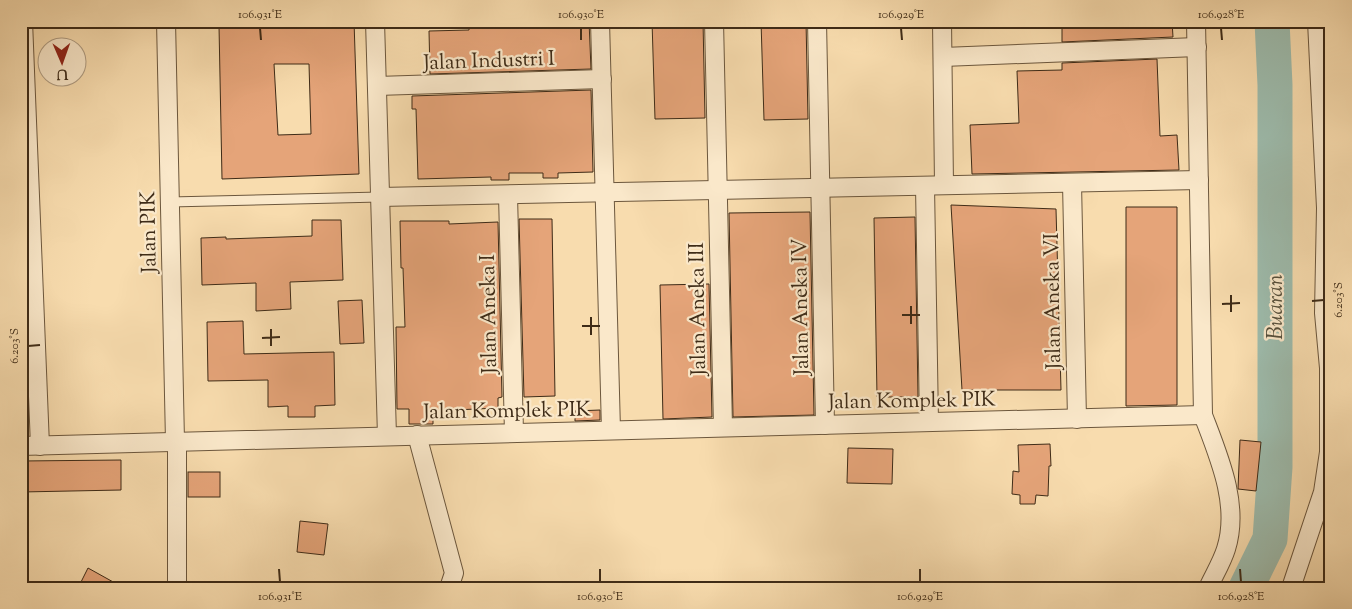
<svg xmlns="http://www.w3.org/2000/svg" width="1352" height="609" font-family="'Sorts Mill Goudy',serif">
  <rect width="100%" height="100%" fill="#f8dcae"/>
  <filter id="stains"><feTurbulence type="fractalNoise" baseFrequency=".004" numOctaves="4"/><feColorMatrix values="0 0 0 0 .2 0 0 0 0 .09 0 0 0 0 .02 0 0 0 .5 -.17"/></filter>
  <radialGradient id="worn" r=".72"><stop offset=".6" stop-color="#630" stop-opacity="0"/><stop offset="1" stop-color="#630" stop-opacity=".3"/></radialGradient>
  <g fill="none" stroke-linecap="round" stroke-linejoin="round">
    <polyline stroke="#9dbbac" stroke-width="35" points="1246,588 1270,539 1275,467 1275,85 1272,21"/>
  </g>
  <g fill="#e5a479" stroke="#3e2b17" fill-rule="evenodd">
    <path d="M240,21h36l1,5h30v-5h47l5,153 -137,5 -3,-153h21zM274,64h35l2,70 -33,1z"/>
    <polygon points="520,21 589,21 591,69 430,74 429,31 469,30 469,23"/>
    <polygon points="652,21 703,21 705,118 655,119"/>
    <polygon points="761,21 806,21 808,119 764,120"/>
    <polygon points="1062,21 1172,21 1173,37 1062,42"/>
    <polygon points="1157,59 1160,136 1177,135 1179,170 972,174 970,125 1019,123 1017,71 1062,70 1062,63"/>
    <polygon points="591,90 593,172 558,173 558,178 543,178 543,173 509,173 509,180 491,180 491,177 418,179 416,109 412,109 412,96"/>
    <polygon points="951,205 1056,209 1061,390 962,390"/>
    <polygon points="1126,207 1177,207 1177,405 1126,406"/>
    <polygon points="810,212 814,415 733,417 729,213"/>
    <polygon points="915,217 918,397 877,397 874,218"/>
    <polygon points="519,219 552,219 555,396 524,397"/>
    <polygon points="312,220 341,220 343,280 290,282 291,309 256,311 256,283 202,285 201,238 226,237 226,239 312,236"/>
    <polygon points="400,221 449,221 449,224 498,222 502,397 498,398 498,408 433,411 433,424 409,424 409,409 397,409 396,327 405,327 403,268 401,268"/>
    <polygon points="709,284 712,417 663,419 660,285"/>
    <polygon points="362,300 364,343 340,344 338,301"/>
    <polygon points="243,321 244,354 334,352 335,405 315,406 315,417 288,417 288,406 268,407 268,380 208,381 207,322"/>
    <polygon points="600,410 600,420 575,421 575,411"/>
    <polygon points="1240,440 1261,442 1256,491 1238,489"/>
    <polygon points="1050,444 1051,466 1049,466 1048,496 1036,495 1035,504 1020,504 1020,495 1012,494 1013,471 1019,472 1018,445"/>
    <polygon points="848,448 893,449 892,484 847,483"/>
    <polygon points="121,460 121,490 21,492 21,461"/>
    <rect x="188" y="472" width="32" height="25"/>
    <polygon points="300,521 328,524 324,555 297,552"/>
    <polygon points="88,568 124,588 78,588"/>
  </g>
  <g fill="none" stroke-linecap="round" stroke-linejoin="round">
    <g stroke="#6c573d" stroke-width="11">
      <polyline id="lane" points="170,202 380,197"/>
    </g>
    <g stroke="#6c573d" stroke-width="20">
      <g id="street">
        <polyline points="23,21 40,446"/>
        <polyline points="166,21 175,441"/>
        <polyline points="375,21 387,436"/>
        <polyline points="600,21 611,430"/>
        <polyline points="714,21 723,427"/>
        <polyline points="817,21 825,425"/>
        <polyline points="942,21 944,185"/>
        <path d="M1196,21l7,394c16,42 37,90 23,134 -4,13 -12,26 -18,39"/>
        <polyline points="943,57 1197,47"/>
        <polyline points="377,86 602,79"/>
        <polyline points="1072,183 1077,419"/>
        <polyline points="925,186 929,422"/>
        <polyline points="508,195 514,433"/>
        <polyline points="380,197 1199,180"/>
        <polyline points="417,435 454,573 449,588"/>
        <polyline points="21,446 1203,415"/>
        <polyline points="177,588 177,441"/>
        <polyline points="1291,588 1323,492 1329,452 1329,368 1324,313 1326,208 1317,21"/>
      </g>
    </g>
    <use href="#lane" stroke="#fae8ca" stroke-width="9"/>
    <use href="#street" stroke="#fae8ca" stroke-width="18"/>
  </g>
  <path fill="none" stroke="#3e2b17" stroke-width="2" d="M260,28l1,12M581,28v12M901,28l1,12M1221,28l1,12M1231,295v17M1312,301l12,-1M1222,304l18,-1M911,306v18M902,315h18M591,317v18M582,326h18M271,329v17M262,338l18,-1M28,346l12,-1M279,569l1,13M600,569v13M920,569v13M1240,569l1,13"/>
  <g text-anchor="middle" stroke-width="4.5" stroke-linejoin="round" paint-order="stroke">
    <g font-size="21" fill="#3e2b17" stroke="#fae8ca">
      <text transform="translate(489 60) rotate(-2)" y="7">Jalan Industri I</text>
      <text transform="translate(148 232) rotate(-91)" y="7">Jalan PIK</text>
      <text transform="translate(1052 301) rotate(-91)" y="7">Jalan Aneka VI</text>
      <text transform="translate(800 307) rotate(-91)" y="7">Jalan Aneka IV</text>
      <text transform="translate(697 309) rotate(-91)" y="7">Jalan Aneka III</text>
      <text transform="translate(488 314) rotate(-91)" y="7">Jalan Aneka I</text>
      <text transform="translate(912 400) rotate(-1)" y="7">Jalan Komplek PIK</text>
      <text transform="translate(507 410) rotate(-1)" y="7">Jalan Komplek PIK</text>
    </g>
    <g font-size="22" font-style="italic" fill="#564f3c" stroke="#fae8ca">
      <text transform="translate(1274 307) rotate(-90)" y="8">Buaran</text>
    </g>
  </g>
  <rect width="1352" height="609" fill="none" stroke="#f8dcae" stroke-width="55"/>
  <g transform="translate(62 62) rotate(178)"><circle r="24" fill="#fae8ca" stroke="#af9c82"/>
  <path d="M0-4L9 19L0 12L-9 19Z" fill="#8f2418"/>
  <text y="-8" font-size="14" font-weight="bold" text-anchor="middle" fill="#3e2b17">U</text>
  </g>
  <rect x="28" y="28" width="1296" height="554" fill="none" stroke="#3e2b17" stroke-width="2"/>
  <g font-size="12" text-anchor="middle" fill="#3e2b17">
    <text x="260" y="18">106.931°E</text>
    <text x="581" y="18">106.930°E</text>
    <text x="901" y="18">106.929°E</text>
    <text x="1221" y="18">106.928°E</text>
    <text transform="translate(1338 300) rotate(-90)" y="4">6.203°S</text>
    <text transform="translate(14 346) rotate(-90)" y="4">6.203°S</text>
    <text x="280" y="600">106.931°E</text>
    <text x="600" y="600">106.930°E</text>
    <text x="920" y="600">106.929°E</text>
    <text x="1241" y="600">106.928°E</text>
  </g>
  <rect width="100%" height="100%" filter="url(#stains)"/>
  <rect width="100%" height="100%" fill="url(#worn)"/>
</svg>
